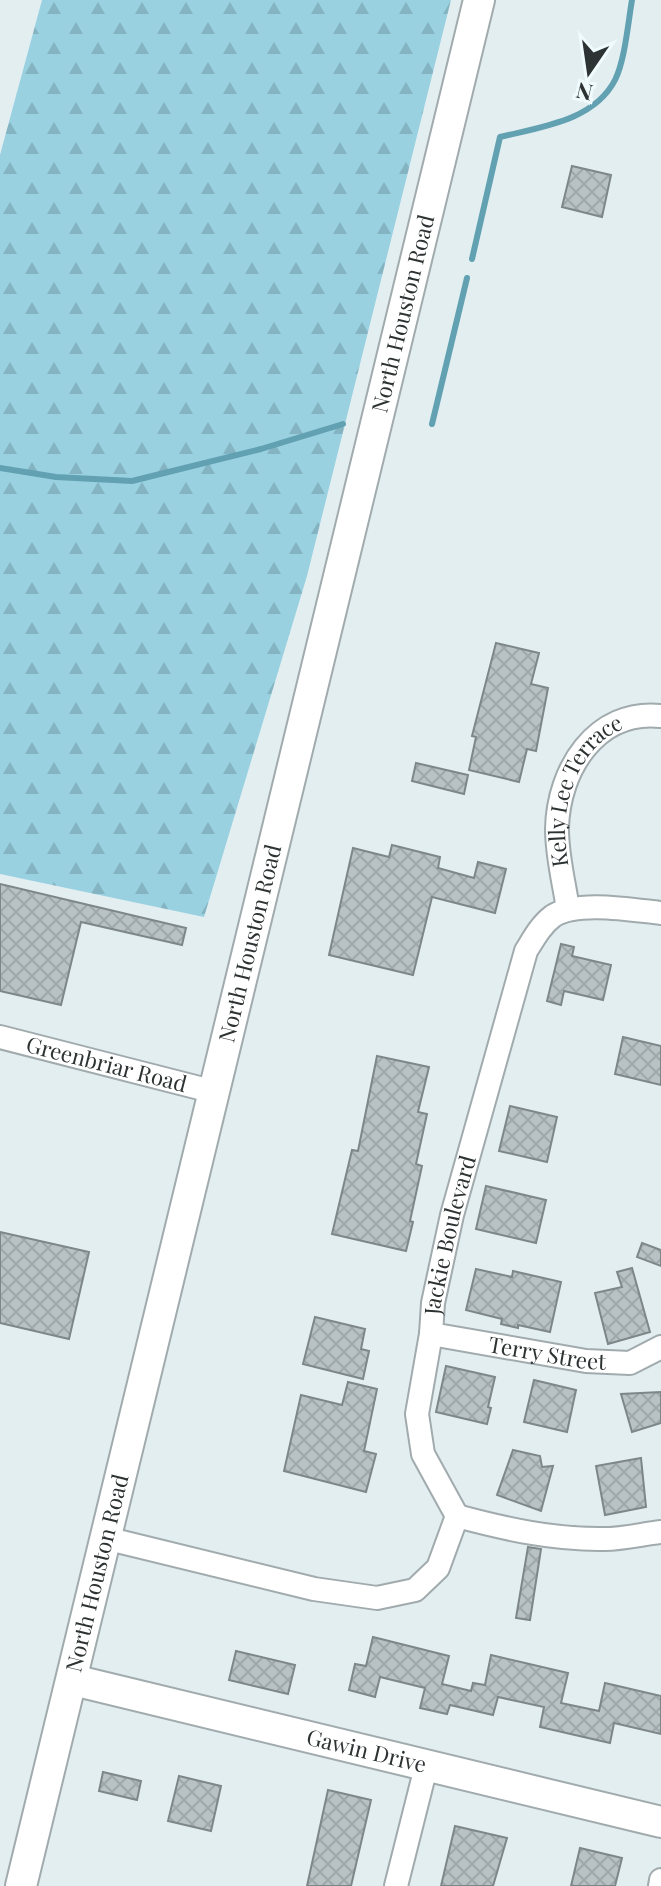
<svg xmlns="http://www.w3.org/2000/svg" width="661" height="1886" font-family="'Playfair Display',serif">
  <defs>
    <pattern id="forest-firs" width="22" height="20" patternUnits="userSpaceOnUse" patternTransform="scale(2)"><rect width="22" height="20" fill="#99d1e1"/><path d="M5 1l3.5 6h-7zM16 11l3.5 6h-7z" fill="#84b4c2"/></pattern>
    <pattern id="building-cross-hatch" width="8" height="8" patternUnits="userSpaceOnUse" patternTransform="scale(2)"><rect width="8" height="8" fill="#b8c2c5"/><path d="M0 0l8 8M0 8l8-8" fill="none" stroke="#9ea7aa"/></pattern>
  </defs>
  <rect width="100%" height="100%" fill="#e3eef1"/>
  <polygon fill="url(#forest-firs)" points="42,0 451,0 307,576 204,917 0,874 0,155"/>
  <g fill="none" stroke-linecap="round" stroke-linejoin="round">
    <g stroke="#62a1b2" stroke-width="6">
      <path d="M472,259l28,-122c40,-10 94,-16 115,-57 10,-20 13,-57 17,-80"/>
      <polyline points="432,424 467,278"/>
      <polyline points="0,468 56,477 132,481 261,449 343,424"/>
    </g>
  </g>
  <g fill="url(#building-cross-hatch)" stroke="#7d878a" stroke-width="2">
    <polygon points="572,166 611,175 602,217 562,207"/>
    <polygon points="496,643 539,653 531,684 548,688 536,751 527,749 519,782 469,770 476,737 472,736"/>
    <polygon points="416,763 468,775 464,794 412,781"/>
    <polygon points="392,845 440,857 438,868 474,878 478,862 506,869 495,913 432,897 413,975 329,955 353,848 389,857"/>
    <polygon points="0,884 186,928 182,945 81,922 61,1005 0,991"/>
    <polygon points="561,944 574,947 572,956 611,965 603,1000 564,991 561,1005 547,1001"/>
    <polygon points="623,1037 661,1046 661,1085 615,1074"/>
    <polygon points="377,1056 429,1067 418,1112 427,1114 416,1164 422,1166 410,1221 413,1222 406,1251 332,1234 352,1150 358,1151"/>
    <polygon points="510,1106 557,1117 547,1162 499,1151"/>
    <polygon points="486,1186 546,1200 536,1243 476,1229"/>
    <polygon points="0,1232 89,1252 69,1339 0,1323"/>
    <polygon points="642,1243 661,1250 661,1266 637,1257"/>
    <polygon points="632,1268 650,1332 608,1344 595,1293 622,1287 617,1272"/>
    <polygon points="476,1269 512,1277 513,1271 561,1282 550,1332 518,1325 518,1328 501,1324 502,1319 466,1310"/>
    <polygon points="315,1317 365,1329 361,1349 369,1351 363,1379 303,1364"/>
    <polygon points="446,1366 495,1377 488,1407 491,1408 487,1424 436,1412"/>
    <polygon points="534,1380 576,1390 567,1432 524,1422"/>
    <polygon points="348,1382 377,1389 364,1451 376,1454 366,1492 284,1471 301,1395 342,1405"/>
    <polygon points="661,1392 661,1423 632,1432 621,1394"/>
    <polygon points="513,1450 540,1456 542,1467 553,1466 541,1511 497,1495"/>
    <polygon points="641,1458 646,1507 605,1515 596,1466"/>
    <polygon points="528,1547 541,1549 530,1620 516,1618"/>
    <polygon points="373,1637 449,1656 442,1684 471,1691 473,1683 485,1685 491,1655 568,1673 561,1703 599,1711 605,1683 661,1696 661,1734 614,1723 610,1743 540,1727 544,1707 498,1697 493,1715 450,1705 447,1714 420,1708 425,1688 380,1677 375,1697 349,1690 355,1664 366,1666"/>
    <polygon points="236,1651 295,1665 288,1694 229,1680"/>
    <polygon points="103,1772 141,1781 137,1800 99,1791"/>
    <polygon points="179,1776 221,1786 211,1831 168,1821"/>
    <polygon points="328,1790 371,1800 351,1886 307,1886"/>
    <polygon points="455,1826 507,1838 493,1886 441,1886"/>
    <polygon points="580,1848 622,1858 615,1886 571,1886"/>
  </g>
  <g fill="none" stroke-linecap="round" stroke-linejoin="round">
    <g stroke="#a1abae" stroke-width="26">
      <g id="street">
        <path id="s1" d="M568,909c-4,-27 -11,-52 -11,-80 1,-59 39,-120 104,-113"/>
        <path id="s2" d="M0,1037l215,55"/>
        <path id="s3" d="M431,1334l155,27 44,2 31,-16"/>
        <path d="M457,1516c48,13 98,24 148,23 18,0 38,-5 56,-7"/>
        <path id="s4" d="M105,1538l209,51 63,9 38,-8 23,-22 19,-52 -34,-62 -6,-40 14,-80 2,-31 19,-88 74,-264c8,-13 15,-26 27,-35 24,-16 80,-6 108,-3"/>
        <polyline points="396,1886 426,1767"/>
        <polyline points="660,1886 661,1880"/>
      </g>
    </g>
    <g stroke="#a1abae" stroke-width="34">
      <g id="secondary">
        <path id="s5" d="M73,1680l588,142"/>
        <path id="s6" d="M21,1886l458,-1886"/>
      </g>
    </g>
    <use href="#street" stroke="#fff" stroke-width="22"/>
    <use href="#secondary" stroke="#fff" stroke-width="30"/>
  </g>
  <g text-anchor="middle" stroke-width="8" stroke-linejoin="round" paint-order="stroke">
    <g font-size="22" fill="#2d3233" stroke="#f0fbfe">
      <text dy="8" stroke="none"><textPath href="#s6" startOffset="1618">North Houston Road</textPath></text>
      <text dy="8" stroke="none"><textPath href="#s1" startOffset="128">Kelly Lee Terrace</textPath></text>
      <text dy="8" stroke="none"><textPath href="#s6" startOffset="970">North Houston Road</textPath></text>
      <text dy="8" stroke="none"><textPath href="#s2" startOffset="110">Greenbriar Road</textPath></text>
      <text dy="8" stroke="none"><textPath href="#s4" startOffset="698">Jackie Boulevard</textPath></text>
      <text dy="8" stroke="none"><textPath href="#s3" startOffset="118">Terry Street</textPath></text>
      <text dy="8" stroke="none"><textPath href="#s6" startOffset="322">North Houston Road</textPath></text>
      <text dy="8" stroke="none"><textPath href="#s5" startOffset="302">Gawin Drive</textPath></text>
    </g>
  </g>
  <g transform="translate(589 72) rotate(193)" stroke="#f0fbfe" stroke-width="6" paint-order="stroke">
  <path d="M0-6L14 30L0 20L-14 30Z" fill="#2d3233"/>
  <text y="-12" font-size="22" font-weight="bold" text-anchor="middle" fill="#2d3233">N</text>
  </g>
</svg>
